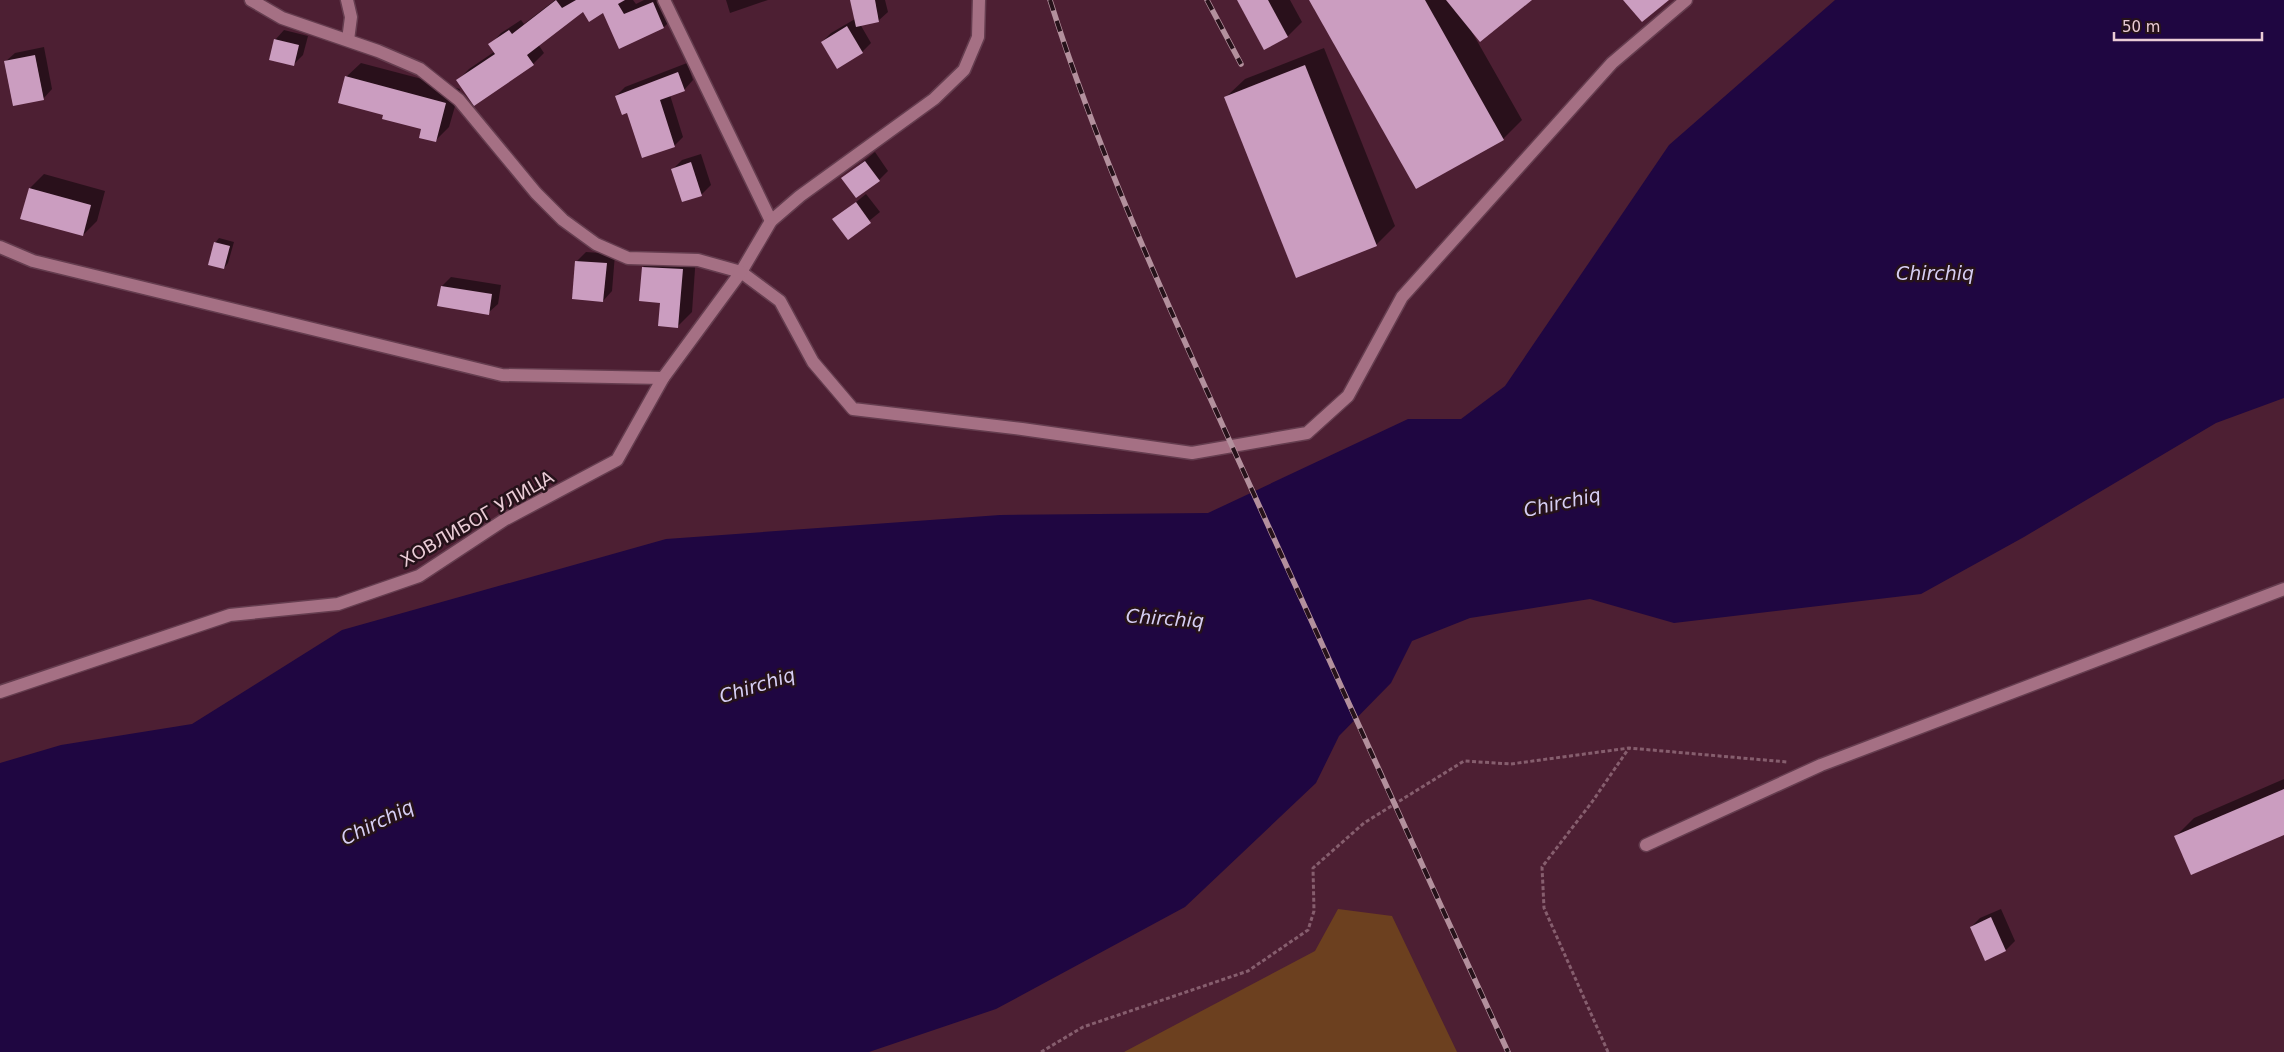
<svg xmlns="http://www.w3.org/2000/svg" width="2284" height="1052" font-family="'DejaVu Sans',sans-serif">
  <rect width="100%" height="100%" fill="#4d1f33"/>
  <polygon fill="#6c401f" points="1338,909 1392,916 1457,1052 1124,1052 1315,951"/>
  <polygon fill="#1f0641" points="1835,0 2284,0 2284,398 2216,423 2024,537 1921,594 1674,623 1590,599 1470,618 1412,641 1391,683 1339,736 1316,783 1185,907 996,1009 869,1052 0,1052 0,763 61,745 192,724 342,630 666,539 1000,515 1208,513 1408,419 1461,419 1505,386 1669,145"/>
  <g fill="#0007">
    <polygon points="555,0 633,0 636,4 644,0 668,0 675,16 664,27 619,47 604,12 583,10 538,44 544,53 533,64 458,80 469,69 494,52 490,45 501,33 521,20 524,24"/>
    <polygon points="726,0 768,0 730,13"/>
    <polygon points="852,0 885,0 888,12 878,21 860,24 871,43 862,52 822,42 831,33 855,19"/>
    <polygon points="1238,0 1290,0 1302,22 1288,36"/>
    <polygon points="1311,0 1530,0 1472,32 1522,120 1503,139"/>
    <polygon points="284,30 308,36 303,55 294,64 275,40"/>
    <polygon points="44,47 52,89 43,99 5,62 15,53"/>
    <polygon points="1324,48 1395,226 1376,245 1226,97 1245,79"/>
    <polygon points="361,63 460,89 449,127 435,141 422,128 384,114 346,77"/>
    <polygon points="687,63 693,80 684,90 670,95 683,137 674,146 628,111 616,96 625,87"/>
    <polygon points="875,152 888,171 879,180 843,178"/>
    <polygon points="701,154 711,185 702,194 683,200 673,169 682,160"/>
    <polygon points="44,174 105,191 97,221 83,235 22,218 30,188"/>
    <polygon points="866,194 880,212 848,238 834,220"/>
    <polygon points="219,238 234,242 228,263 224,268 215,243"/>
    <polygon points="586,252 615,254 612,291 603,301 577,261"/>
    <polygon points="657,253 696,255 692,312 678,326 643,267"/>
    <polygon points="451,277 501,285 498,304 488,313 442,286"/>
    <polygon points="2284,779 2284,833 2175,837 2194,818"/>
    <polygon points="2001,909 2015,941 2006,950 1971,927 1980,918"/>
  </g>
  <g fill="#cb9dc0">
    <polygon points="556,0 562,8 576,0 625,0 618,4 624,14 653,2 664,28 619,49 603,13 589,22 583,12 527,55 534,65 474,106 456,80 495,54 488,44 509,30 512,34"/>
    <polygon points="850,0 875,0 879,22 856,27"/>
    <polygon points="1237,0 1268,0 1288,37 1264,50"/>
    <polygon points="1309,0 1425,0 1504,140 1416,189"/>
    <polygon points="1446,0 1532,0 1480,42"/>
    <polygon points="1623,0 1669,0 1642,22"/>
    <polygon points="847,26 863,53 837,69 821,42"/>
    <polygon points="274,39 299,45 294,66 269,60"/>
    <polygon points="35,55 44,100 13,106 4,61"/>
    <polygon points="1305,65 1377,246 1296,278 1224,97"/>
    <polygon points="678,72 685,91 660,100 675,147 642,158 627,113 622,115 615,96"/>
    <polygon points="345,76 446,103 436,142 419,138 421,129 382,119 383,115 338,103"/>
    <polygon points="865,161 880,181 856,198 841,178"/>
    <polygon points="691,162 702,196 682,202 671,169"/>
    <polygon points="29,188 91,205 83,236 20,219"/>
    <polygon points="856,202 871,223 848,240 832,219"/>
    <polygon points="214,242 230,246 224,269 208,265"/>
    <polygon points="575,261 607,263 603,302 572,299"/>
    <polygon points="642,267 683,269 678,328 658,326 660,303 639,301"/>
    <polygon points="441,286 492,294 489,315 437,306"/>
    <polygon points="2284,789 2284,835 2191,875 2174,836"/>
    <polygon points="1991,917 2006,951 1985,961 1970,927"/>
  </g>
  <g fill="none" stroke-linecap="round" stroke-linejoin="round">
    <g stroke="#653d4f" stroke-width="15">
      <g id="minor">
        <polyline points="347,0 351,17 348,40"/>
        <polyline points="664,0 771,221"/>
        <polyline points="979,0 978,37 964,70 934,99 800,196 771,221 741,272 780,301 813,362 853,409 1022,429 1192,453 1307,433 1348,396 1402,297 1612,63 1686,0"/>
        <polyline points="0,247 33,261 502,375 663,378 741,272 698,260 628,258 596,244 563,220 536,193 459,100 420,69 378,51 282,18 251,0"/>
        <polyline points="0,692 230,615 338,604 419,576 504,520 617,460 663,378"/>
        <polyline points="1646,845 1821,765 2284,589"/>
      </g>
    </g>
    <g stroke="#865e6e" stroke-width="3" stroke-dasharray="4 2.5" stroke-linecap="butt">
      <polyline points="1041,1052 1083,1027 1248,971 1308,930 1314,911 1313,868 1364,823 1464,761 1511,764 1629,748 1787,762"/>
      <polyline points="1608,1052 1544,908 1542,867 1592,802 1629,748"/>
    </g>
    <use href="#minor" stroke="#a57084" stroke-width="12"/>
    <g stroke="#b3909d" stroke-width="5.5">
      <g id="rail">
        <path d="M1050,0c53,169 129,329 202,490 85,188 170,375 256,562"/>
        <polyline points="1207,0 1241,64"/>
      </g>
    </g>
    <use href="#rail" stroke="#26121a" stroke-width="4" stroke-dasharray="11" stroke-linecap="butt"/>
  </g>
  <g text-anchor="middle" stroke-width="5" stroke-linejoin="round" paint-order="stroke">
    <g font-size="18" fill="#eaccd6" stroke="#26121a">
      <text transform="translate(477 519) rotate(-30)" y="6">ХОВЛИБОГ УЛИЦА</text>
    </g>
    <g font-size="19" font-style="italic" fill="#d6cef4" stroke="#26121a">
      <text x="1935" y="280">Chirchiq</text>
      <text transform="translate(1562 502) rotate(-12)" y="7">Chirchiq</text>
      <text transform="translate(1165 618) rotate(4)" y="7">Chirchiq</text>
      <text transform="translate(757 685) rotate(-17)" y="7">Chirchiq</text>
      <text transform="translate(377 822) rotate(-26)" y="7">Chirchiq</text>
    </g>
  </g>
  <path d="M2114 32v8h148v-8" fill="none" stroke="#eaccd6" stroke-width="2.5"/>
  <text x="2122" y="32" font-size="15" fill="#eaccd6" stroke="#26121a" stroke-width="4" paint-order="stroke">50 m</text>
</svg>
